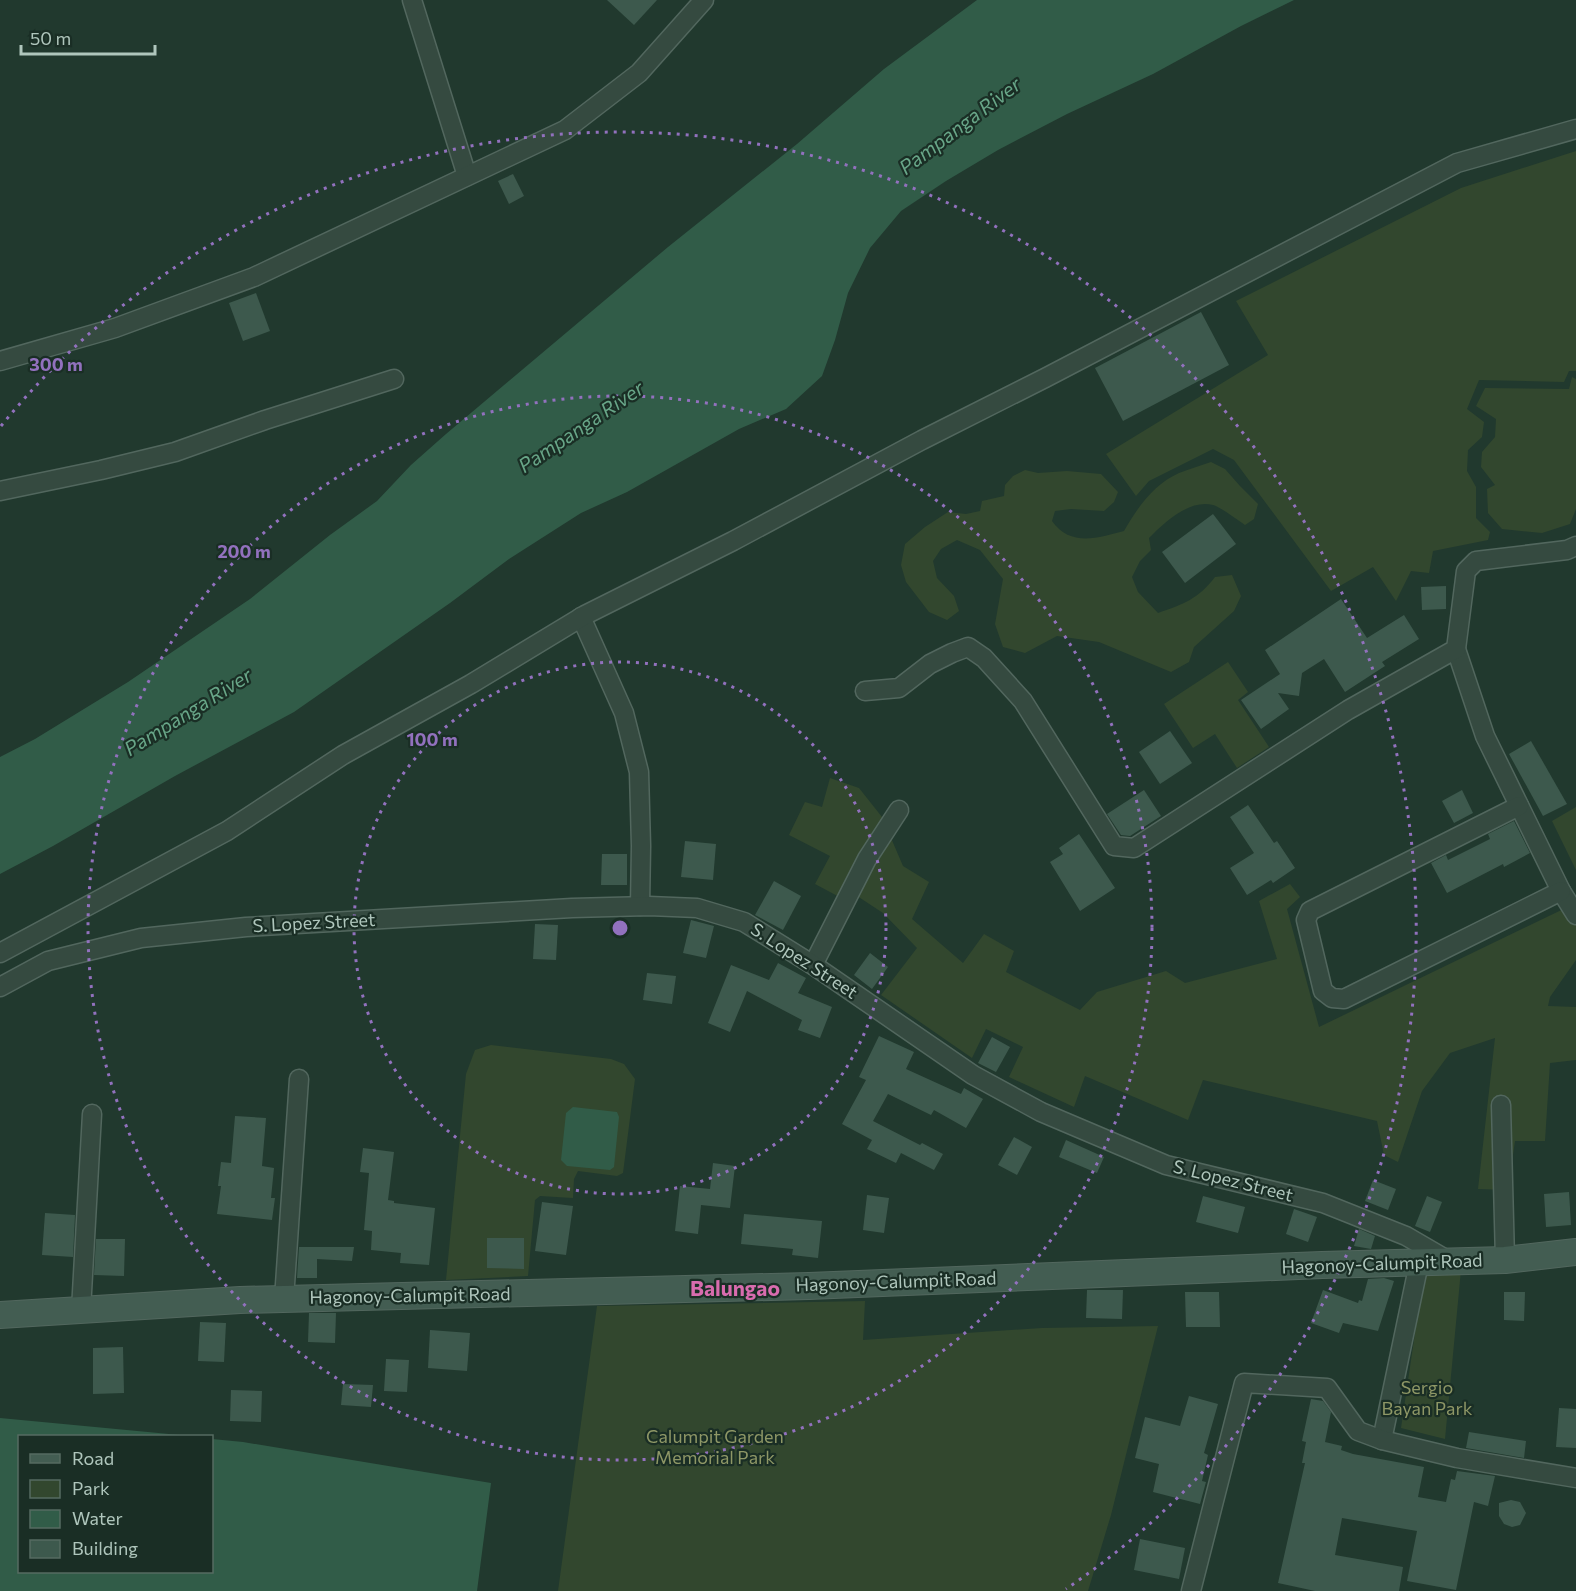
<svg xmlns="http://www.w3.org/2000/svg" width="1576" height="1591" font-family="Commissioner,sans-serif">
  <rect width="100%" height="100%" fill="#21392e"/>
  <g fill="#32472e">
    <polygon points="1576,151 1576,371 1569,371 1564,382 1479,380 1467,409 1484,422 1482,437 1468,450 1467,471 1476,487 1476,518 1490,532 1488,540 1433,551 1429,573 1411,571 1396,601 1373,567 1331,591 1234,460 1213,449 1149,481 1136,496 1106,454 1268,355 1236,301 1461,188"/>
    <polygon points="1572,377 1576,379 1576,509 1570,524 1542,533 1502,529 1488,513 1487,489 1495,485 1481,467 1482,452 1495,437 1496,419 1476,406 1485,388 1569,389"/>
    <path d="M1211,462l14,7 15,17 18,18 -4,15 -9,6c-6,-4 -26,-19 -32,-20 -24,-6 -49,18 -64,33l2,12 -11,11 -8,16 6,15 20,21c26,-9 40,-14 57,-36l17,-2 9,21 -7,15 -40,36 -5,15 -18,10 -72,-30 -42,-6 -32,17 -22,-6 -8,-23 8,-45 -23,-29 -23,-10 -16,9 -8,12 4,17 17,18 5,15 -12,9 -18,-8 -23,-30 -5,-17 4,-21 20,-17 23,-15 18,2 14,-3 2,-10 22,-5 1,-11 8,-9 12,-6 13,3 29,-2 34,3 17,18 -4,10 -10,9 -33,-2 -16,2 -3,10c18,26 46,17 72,10 13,-23 30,-47 55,-58 10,-4 21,-7 32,-11z"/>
    <polygon points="1228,662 1248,692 1238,700 1269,747 1237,768 1215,734 1193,748 1164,704"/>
    <polygon points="830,778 859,788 882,817 903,866 929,882 912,919 963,963 984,934 1014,951 1006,972 1080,1010 1097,992 1166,971 1185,983 1277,959 1259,901 1290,884 1300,897 1287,909 1319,1027 1576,903 1576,960 1550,997 1548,1006 1576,1007 1576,1060 1550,1063 1545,1141 1515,1141 1508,1190 1478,1189 1495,1038 1450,1053 1422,1091 1398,1162 1384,1155 1377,1121 1203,1080 1188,1120 1085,1076 1074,1107 1009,1077 1023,1047 986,1029 972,1058 881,995 917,948 883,913 851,892 845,900 815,884 830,856 789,835 805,802 822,807"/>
    <polygon points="1576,807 1576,870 1552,821"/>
    <polygon points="491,1045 611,1059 624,1064 635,1079 623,1173 617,1176 578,1171 574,1179 573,1198 540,1196 535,1200 528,1276 446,1280 466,1074 475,1050"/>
    <polygon points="1461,1270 1445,1439 1401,1428 1424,1272"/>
    <polygon points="865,1301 863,1340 1042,1328 1158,1326 1111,1515 1088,1591 558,1591 597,1306"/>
  </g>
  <g fill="#315c48">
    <polygon points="977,0 1294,0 1241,26 1153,74 1067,114 998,150 946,181 901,211 870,248 848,293 835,340 822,376 786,409 739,429 627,492 581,513 509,559 450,603 294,712 175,776 53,846 0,874 0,757 35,739 128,682 250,599 330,535 377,501 411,465 446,434 668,247 797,144 884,69"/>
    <polygon points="573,1107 617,1112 619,1117 614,1167 610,1170 567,1166 561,1160 566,1113"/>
    <polygon points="0,1418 190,1436 20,1436 20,1572 212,1572 212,1439 243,1442 491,1483 477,1591 0,1591"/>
  </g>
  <g fill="#3d594d">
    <polygon points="607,0 657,0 634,25"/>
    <polygon points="513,174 524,196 509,204 498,181"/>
    <polygon points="256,293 270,331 243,341 229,303"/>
    <polygon points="1201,312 1229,365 1123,421 1095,368"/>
    <polygon points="1213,514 1236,544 1185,583 1162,552"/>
    <polygon points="1446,586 1446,609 1422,610 1421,587"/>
    <polygon points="1341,599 1367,638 1404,615 1419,639 1382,662 1385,666 1345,692 1324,659 1302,673 1299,696 1278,693 1289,709 1261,729 1241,700 1280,674 1265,650"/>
    <polygon points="1170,731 1192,763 1160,784 1139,752"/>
    <polygon points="1531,741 1567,804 1543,816 1509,754"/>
    <polygon points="1144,790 1161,816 1130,836 1121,835 1107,814"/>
    <polygon points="1462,790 1473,813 1454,823 1442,801"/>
    <polygon points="1248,805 1274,843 1277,841 1295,868 1273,883 1271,880 1247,895 1230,868 1254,853 1230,817"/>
    <polygon points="1514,821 1530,853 1504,867 1503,864 1447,893 1431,863 1446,855 1448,860 1490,839 1488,834"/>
    <polygon points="1079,834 1115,888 1080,911 1050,862 1063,854 1059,848"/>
    <polygon points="685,841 716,844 713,880 681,877"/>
    <polygon points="602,854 627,854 627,885 601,885"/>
    <polygon points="774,881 801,896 783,930 755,915"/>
    <polygon points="691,920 714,926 706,958 683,953"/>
    <polygon points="535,924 558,925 556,960 533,959"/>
    <polygon points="870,953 888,967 872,989 854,975"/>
    <polygon points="778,963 806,978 798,993 832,1007 820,1038 798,1030 802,1020 747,991 730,1032 708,1023 731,965 769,980"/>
    <polygon points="647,973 676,976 672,1004 643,1000"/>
    <polygon points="879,1036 914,1052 906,1069 961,1094 964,1088 983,1099 966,1128 934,1110 931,1115 888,1094 873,1121 920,1145 922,1143 943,1154 934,1170 901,1153 896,1163 867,1149 872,1140 842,1124 866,1080 859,1077"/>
    <polygon points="992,1037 1010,1047 996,1072 978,1063"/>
    <polygon points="235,1116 266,1118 262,1166 274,1168 271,1198 275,1198 272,1220 217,1214 221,1186 218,1186 221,1162 231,1163"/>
    <polygon points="1014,1137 1032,1147 1017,1175 998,1165"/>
    <polygon points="1066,1140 1104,1157 1097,1173 1059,1157"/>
    <polygon points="363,1148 394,1152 388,1200 394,1201 394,1203 435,1208 429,1265 400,1263 401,1253 371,1250 372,1231 364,1230 369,1173 360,1172"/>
    <polygon points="713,1163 735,1166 730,1208 701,1205 698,1234 675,1231 680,1186 710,1189"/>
    <polygon points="1373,1180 1396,1189 1388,1210 1365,1201"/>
    <polygon points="1569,1192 1571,1225 1546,1227 1544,1194"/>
    <polygon points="867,1195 889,1198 884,1233 863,1230"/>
    <polygon points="1203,1196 1245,1207 1238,1233 1196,1222"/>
    <polygon points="1427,1196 1442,1202 1430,1232 1415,1226"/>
    <polygon points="542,1202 573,1206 566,1255 535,1251"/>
    <polygon points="1294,1209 1317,1217 1308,1242 1286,1234"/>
    <polygon points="45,1213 75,1215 73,1257 42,1255"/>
    <polygon points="744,1214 822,1221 818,1258 792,1255 793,1249 741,1244"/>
    <polygon points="1359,1229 1375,1236 1371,1249 1354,1246"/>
    <polygon points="487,1238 524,1238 524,1269 487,1268"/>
    <polygon points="96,1239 125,1239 124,1276 94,1275"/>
    <polygon points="299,1247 354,1247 352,1261 317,1259 317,1278 297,1278"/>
    <polygon points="1384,1278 1394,1281 1378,1331 1343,1323 1339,1333 1311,1323 1323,1290 1358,1303 1359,1300 1362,1301 1368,1279"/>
    <polygon points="1087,1290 1123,1290 1122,1319 1086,1318"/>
    <polygon points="1185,1292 1219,1292 1220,1327 1186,1327"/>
    <polygon points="1504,1292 1525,1292 1524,1321 1504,1320"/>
    <polygon points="309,1313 336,1313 335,1343 308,1342"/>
    <polygon points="200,1322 226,1323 224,1362 198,1361"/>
    <polygon points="430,1330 470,1333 467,1371 428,1368"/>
    <polygon points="123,1347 124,1393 93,1394 93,1348"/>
    <polygon points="386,1359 409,1360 407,1392 384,1391"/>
    <polygon points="343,1384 373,1385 371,1407 341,1405"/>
    <polygon points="231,1390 262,1391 261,1422 230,1421"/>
    <polygon points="1189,1396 1218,1404 1204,1453 1208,1455 1202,1481 1206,1482 1200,1504 1153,1492 1159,1464 1135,1458 1145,1417 1180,1426"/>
    <polygon points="1311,1399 1323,1401 1331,1412 1325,1442 1342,1446 1341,1450 1353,1454 1424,1467 1418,1497 1446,1502 1451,1479 1455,1480 1457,1471 1495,1476 1488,1506 1474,1502 1456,1590 1407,1581 1417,1531 1342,1518 1335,1555 1403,1567 1399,1591 1315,1591 1278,1583 1305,1463 1302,1463 1306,1442 1302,1441"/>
    <polygon points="1559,1408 1576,1409 1576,1448 1556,1447"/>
    <polygon points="1469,1432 1526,1441 1524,1458 1466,1448"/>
    <polygon points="1511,1500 1520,1502 1526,1513 1520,1525 1512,1527 1504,1524 1499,1516 1499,1503"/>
    <polygon points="1140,1539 1185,1548 1179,1579 1134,1570"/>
  </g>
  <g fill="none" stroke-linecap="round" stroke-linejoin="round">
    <g stroke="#52675e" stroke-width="21">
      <g id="minor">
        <polyline points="412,0 467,176"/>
        <polyline points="0,361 115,328 254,277 565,130 639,73 704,0"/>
        <polyline points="0,491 101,470 175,452 265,420 394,379"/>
        <polyline points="581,617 624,713 639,772 641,846 640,906"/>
        <polyline points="1456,649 1485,736 1561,891 1576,915"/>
        <polyline points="865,691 899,688 930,664 952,653 968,647 984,658 1023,701 1114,846 1134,848 1348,710 1456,649 1466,571 1476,561 1567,550 1576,546"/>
        <polyline points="1519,806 1310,911 1306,920 1323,991 1332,998 1344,999 1561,891"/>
        <polyline points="0,953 227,831 343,755 471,684 585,615 733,541 922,440 1045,378 1457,163 1576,129"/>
        <polyline points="813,965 867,859 899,810"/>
        <polyline points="0,987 48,961 141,938 246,927 572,908 649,906 697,908 744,922 813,965 973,1075 1041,1112 1166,1165 1323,1203 1406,1236 1449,1261"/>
        <polyline points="1501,1105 1505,1260"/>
        <polyline points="284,1299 299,1079"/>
        <polyline points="81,1310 92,1114"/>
        <polyline points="1382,1440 1419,1263"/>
        <polyline points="1191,1591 1244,1383 1327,1388 1358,1431 1382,1440 1457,1458 1576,1478"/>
      </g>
    </g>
    <g stroke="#52675e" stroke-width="28">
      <polyline id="secondary" points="0,1315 240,1300 809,1286 1322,1265 1505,1260 1576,1252"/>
    </g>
    <use href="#minor" stroke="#354a40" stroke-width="18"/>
    <use href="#secondary" stroke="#435d52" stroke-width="26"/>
  </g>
  <g fill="none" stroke="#9271be" stroke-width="3" stroke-dasharray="3 6">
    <circle cx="620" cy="928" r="266"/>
    <circle cx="620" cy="928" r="532"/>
    <path d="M1 426A797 797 0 1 1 1066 1589"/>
  </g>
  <g text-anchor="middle" stroke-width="4.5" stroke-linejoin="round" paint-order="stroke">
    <g font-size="18" fill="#afc6bc" stroke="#1a2e25">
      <text transform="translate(314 923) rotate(-3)" y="6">S. Lopez Street</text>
      <text transform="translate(804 961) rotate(33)" y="6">S. Lopez Street</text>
      <text transform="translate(1233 1181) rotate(14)" y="6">S. Lopez Street</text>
      <text transform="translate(1382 1264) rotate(-2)" y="6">Hagonoy-Calumpit Road</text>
      <text transform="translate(896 1282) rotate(-2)" y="6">Hagonoy-Calumpit Road</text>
      <text transform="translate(410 1296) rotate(-1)" y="6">Hagonoy-Calumpit Road</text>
    </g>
    <g font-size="18" fill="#8e9766" stroke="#1a2e25">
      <text x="1427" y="1394">Sergio<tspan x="1427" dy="21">Bayan Park</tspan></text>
      <text x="715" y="1443">Calumpit Garden<tspan x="715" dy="21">Memorial Park</tspan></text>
    </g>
    <g font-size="20" font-style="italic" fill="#68a688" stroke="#1a2e25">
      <text transform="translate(960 126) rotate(-37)" y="7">Pampanga River</text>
      <text transform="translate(581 427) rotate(-34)" y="7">Pampanga River</text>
      <text transform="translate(188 712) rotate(-32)" y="7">Pampanga River</text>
    </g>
    <g font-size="21" font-weight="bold" fill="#d86cae" stroke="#1a2e25">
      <text x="735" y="1296">Balungao</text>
    </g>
  </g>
  <circle cx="620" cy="928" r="9" fill="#9271be" stroke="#1a2e25" stroke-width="3"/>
  <g font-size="18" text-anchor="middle" font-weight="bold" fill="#9271be" stroke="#1a2e25" stroke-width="4.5" stroke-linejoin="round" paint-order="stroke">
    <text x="56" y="371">300 m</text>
    <text x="244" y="558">200 m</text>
    <text x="432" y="746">100 m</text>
  </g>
  <rect x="18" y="1435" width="195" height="138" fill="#1a2e25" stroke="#566b61" stroke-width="1.5"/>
  <rect x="30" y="1454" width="30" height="9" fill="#435d52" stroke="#566b61" stroke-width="1.5"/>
  <text x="72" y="1465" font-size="18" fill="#afc6bc">Road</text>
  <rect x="30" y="1480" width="30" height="18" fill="#32472e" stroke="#566b61" stroke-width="1.5"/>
  <text x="72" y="1495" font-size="18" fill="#afc6bc">Park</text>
  <rect x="30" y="1510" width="30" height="18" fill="#315c48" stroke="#566b61" stroke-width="1.5"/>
  <text x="72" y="1525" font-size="18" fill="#afc6bc">Water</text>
  <rect x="30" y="1540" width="30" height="18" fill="#3d594d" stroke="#566b61" stroke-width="1.5"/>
  <text x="72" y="1555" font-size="18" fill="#afc6bc">Building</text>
  <path d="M21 45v9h134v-9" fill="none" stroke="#afc6bc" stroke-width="3"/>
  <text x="30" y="45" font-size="18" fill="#afc6bc" stroke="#1a2e25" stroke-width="4.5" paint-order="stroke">50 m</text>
</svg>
